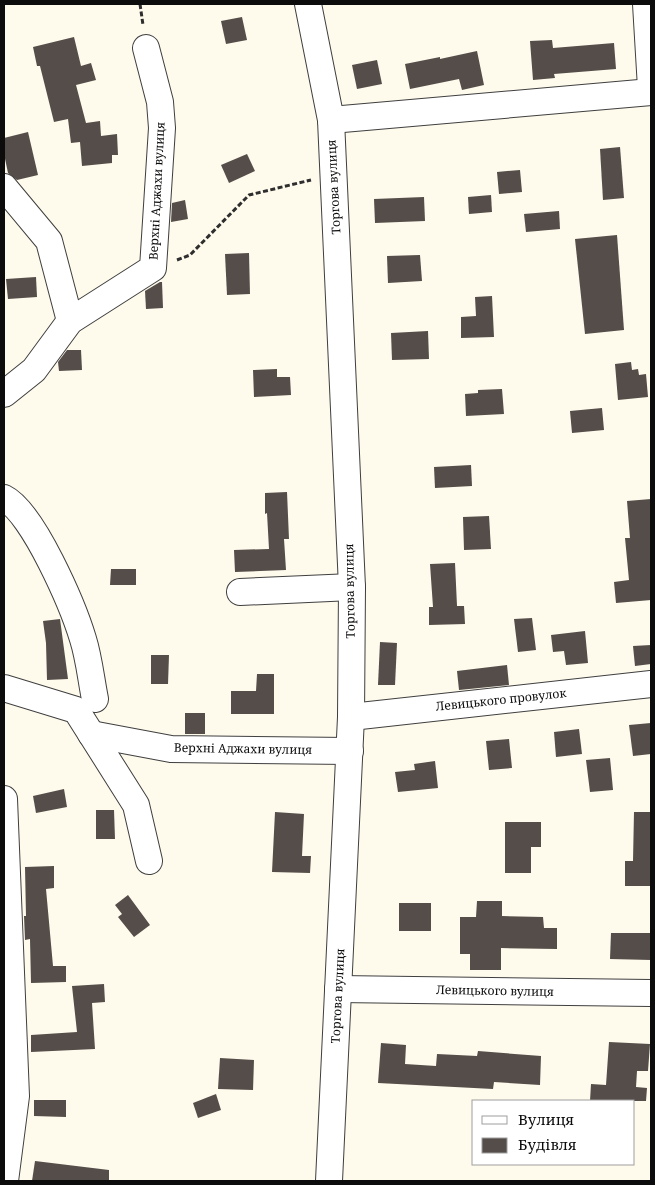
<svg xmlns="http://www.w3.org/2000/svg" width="655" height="1185" font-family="'Noto Serif',serif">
  <rect width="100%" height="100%" fill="#fefaec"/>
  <g fill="#544d49">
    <polygon points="242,17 247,40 226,44 221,21"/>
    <polygon points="74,37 81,66 91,63 96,80 76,85 86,123 100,121 101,136 117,134 118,155 112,155 112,163 82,166 80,142 71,143 68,119 54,122 40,66 37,66 33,47"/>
    <polygon points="552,40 553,48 614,43 616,69 554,74 555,78 533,80 530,41"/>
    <polygon points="477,51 484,85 462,90 459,79 410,89 405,64 440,57 440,59"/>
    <polygon points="377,60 382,84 357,89 352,65"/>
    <polygon points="28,132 38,175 17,180 8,173 4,154 4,138"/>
    <polygon points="620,147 624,198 603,200 600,149"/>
    <polygon points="247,154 255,171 229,183 221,165"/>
    <polygon points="520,170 522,192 499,194 497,172"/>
    <polygon points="491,195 492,212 469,214 468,197"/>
    <polygon points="424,197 425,221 375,223 374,199"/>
    <polygon points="185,200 188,219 171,222 172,203"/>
    <polygon points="559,211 560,229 526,232 524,214"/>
    <polygon points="617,235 624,330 585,334 575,239"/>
    <polygon points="249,253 250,294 227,295 225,254"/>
    <polygon points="420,255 422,281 388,283 387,256"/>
    <polygon points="36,277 37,297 8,299 6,279"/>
    <polygon points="160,282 162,282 163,308 146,309 145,291"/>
    <polygon points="492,296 494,337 461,338 461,317 476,316 475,297"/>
    <polygon points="428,331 429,359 392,360 391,333"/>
    <polygon points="67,350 81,350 82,370 59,371 58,362"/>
    <polygon points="631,362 632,370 638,369 639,375 646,374 648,397 618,400 615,364"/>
    <polygon points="277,369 277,377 290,377 291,395 254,397 253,370"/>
    <polygon points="502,389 504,414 466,416 465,394 478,393 478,390"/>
    <polygon points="602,408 604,430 572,433 570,411"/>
    <polygon points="471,465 472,486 435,488 434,467"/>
    <polygon points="287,492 289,539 284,539 286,570 235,572 234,550 269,549 267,513 265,514 265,493"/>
    <polygon points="651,499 651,600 616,603 614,582 629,580 625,538 630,538 627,501"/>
    <polygon points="489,516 491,549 464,550 463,517"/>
    <polygon points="455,563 457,606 464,606 465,624 429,625 429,607 433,607 430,564"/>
    <polygon points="111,569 136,569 136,585 110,585"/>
    <polygon points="532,618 536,650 518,652 514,619"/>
    <polygon points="60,619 68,679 47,680 46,643 43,621"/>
    <polygon points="585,631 588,663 566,665 564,651 553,652 551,635"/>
    <polygon points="380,642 397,643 395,685 378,685"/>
    <polygon points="651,645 651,664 635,666 633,646"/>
    <polygon points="151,655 169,655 168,684 151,684"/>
    <polygon points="507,665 509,685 459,690 457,671"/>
    <polygon points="257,674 274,674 274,714 231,714 231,691 256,691"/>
    <rect x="185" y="713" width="20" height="21"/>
    <polygon points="651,723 651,754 633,756 629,725"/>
    <polygon points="579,729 582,754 556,757 554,732"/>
    <polygon points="509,739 512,768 489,770 486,741"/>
    <polygon points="610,758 613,790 590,792 586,760"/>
    <polygon points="435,761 438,788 398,792 395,772 415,770 414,764"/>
    <polygon points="64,789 67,807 36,813 33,796"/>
    <polygon points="96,810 114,810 115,839 96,839"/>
    <polygon points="275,812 304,814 302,856 311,856 310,873 272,872"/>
    <polygon points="634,812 651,812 651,886 625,886 625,861 633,861"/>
    <polygon points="505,822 541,822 541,847 531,847 531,873 505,873"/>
    <polygon points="54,866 54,888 46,889 53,966 66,966 66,982 31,983 30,939 25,940 24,916 26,916 25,867"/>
    <polygon points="128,895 150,925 134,937 118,917 122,914 115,905"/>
    <polygon points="477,901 502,901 502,916 543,917 544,928 557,928 557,949 501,948 501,970 470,970 470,954 460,954 460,917 476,917"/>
    <rect x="399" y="903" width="32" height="28"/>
    <polygon points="611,933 651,933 651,960 610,959"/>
    <polygon points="104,984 105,1002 92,1003 95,1049 31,1052 31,1035 77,1032 72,986"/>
    <polygon points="609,1042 650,1044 648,1071 637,1071 636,1087 647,1088 646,1101 590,1101 591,1084 606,1085"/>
    <polygon points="381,1043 406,1045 405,1064 436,1066 437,1054 477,1056 478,1051 541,1056 540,1085 494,1082 493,1089 378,1083"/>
    <polygon points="220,1058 254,1060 253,1090 218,1089"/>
    <polygon points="216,1094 221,1110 198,1118 193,1103"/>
    <polygon points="34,1100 66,1100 66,1117 34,1116"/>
    <polygon points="35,1161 109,1170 109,1181 32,1181"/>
  </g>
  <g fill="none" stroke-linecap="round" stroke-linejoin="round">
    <g stroke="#3f3f3f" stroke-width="28">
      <g id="minor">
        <polyline points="308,4 331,120 352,587 351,717 329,1181"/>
        <polyline points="646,4 651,88"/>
        <polyline points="331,120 651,92"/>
        <polyline points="4,187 49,241 70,321"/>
        <polyline points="4,394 34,370 70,321 153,268 162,128 160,102 146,48"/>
        <path d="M4,498c29,14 69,108 79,141 6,19 8,40 12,60"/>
        <polyline points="240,592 352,587"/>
        <polyline points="4,688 76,710 136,805 149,861"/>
        <polyline points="351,717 651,684"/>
        <polyline points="91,734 171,749 350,751"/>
        <polyline points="4,799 16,1096 5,1181"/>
        <polyline points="338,989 651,993"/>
      </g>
    </g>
    <g stroke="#2e2e2e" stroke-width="3" stroke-dasharray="5 2.5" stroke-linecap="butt">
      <polyline points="140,4 143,25"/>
      <polyline points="177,260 190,255 249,195 311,180"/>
    </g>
    <use href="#minor" stroke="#fff" stroke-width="26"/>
  </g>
  <g text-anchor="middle" stroke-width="5" stroke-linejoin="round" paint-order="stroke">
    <g font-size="12" fill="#0c0c0c" stroke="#fff">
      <text transform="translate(334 187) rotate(-93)" y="4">Торгова вулиця</text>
      <text transform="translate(157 191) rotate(-87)" y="4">Верхні Аджахи вулиця</text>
      <text transform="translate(350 591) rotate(-91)" y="4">Торгова вулиця</text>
      <text transform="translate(501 700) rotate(-6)" y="4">Левицького провулок</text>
      <text transform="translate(243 749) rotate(1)" y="4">Верхні Аджахи вулиця</text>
      <text transform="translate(495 991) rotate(1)" y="4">Левицького вулиця</text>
      <text transform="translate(338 996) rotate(-87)" y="4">Торгова вулиця</text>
    </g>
  </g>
  <rect width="655" height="1185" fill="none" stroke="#0c0c0c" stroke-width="10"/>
  <rect x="472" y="1100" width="162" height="65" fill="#ffffff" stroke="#9e9e9e"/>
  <rect x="482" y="1116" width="25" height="8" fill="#ffffff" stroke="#9e9e9e"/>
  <text x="518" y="1125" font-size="15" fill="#0c0c0c">Вулиця</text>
  <rect x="482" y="1138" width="25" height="15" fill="#544d49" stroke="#9e9e9e"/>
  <text x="518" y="1150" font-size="15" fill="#0c0c0c">Будівля</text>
</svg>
